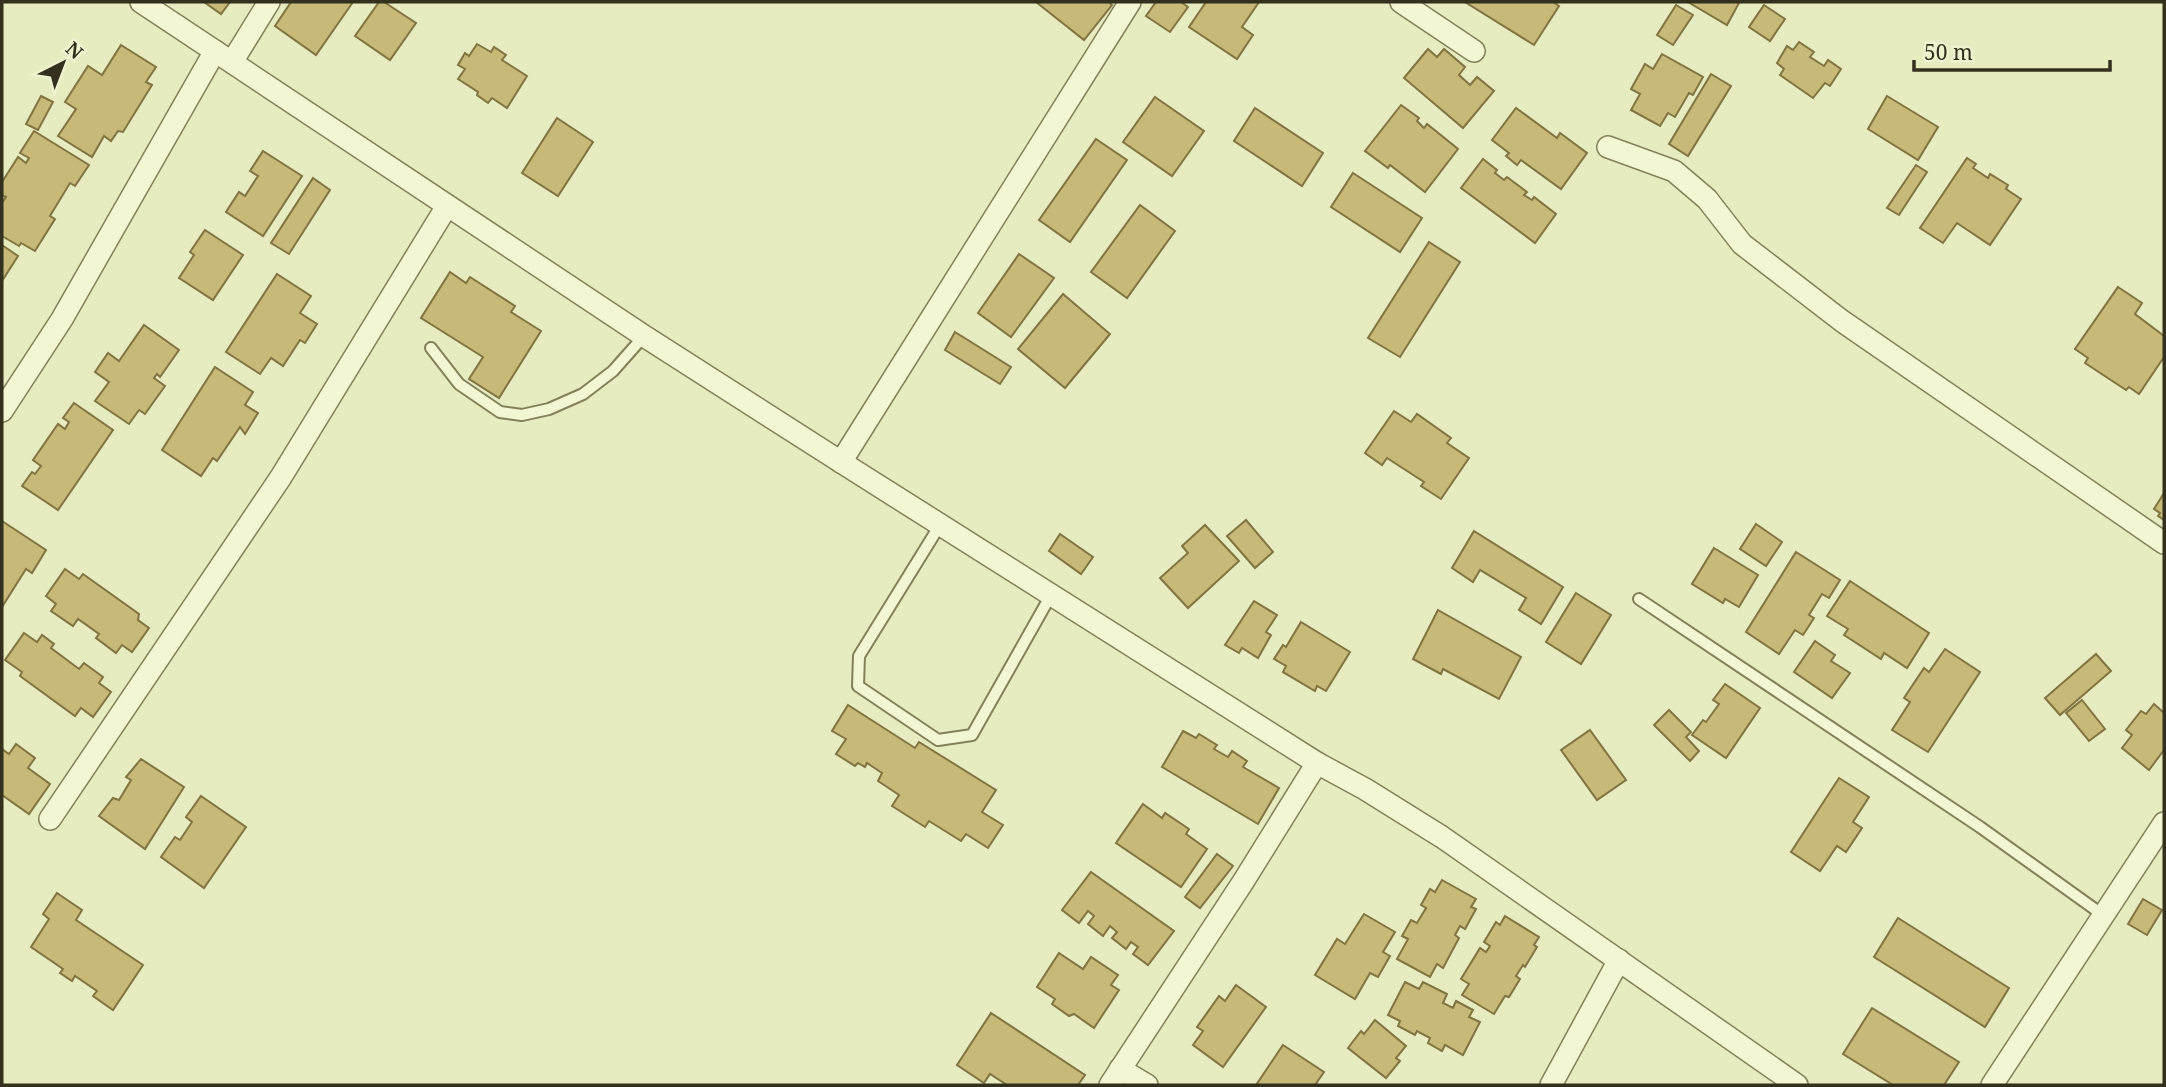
<svg xmlns="http://www.w3.org/2000/svg" width="2166" height="1087" font-family="'Noto Serif',serif">
  <rect width="100%" height="100%" fill="#e6ebc0"/>
  <g fill="#c7b978" stroke="#817440" stroke-width="2">
    <polygon points="204,2 230,2 221,14"/>
    <polygon points="291,2 353,2 316,55 275,26"/>
    <polygon points="379,2 384,2 416,23 390,60 355,36"/>
    <polygon points="1036,2 1109,2 1112,5 1084,40"/>
    <polygon points="1156,2 1181,2 1188,7 1170,32 1146,16"/>
    <polygon points="1206,2 1259,2 1242,27 1253,35 1237,59 1189,27"/>
    <polygon points="1465,2 1553,2 1559,6 1534,45"/>
    <polygon points="1688,2 1737,2 1739,3 1727,25"/>
    <polygon points="1676,5 1693,15 1673,45 1657,35"/>
    <polygon points="1764,5 1785,19 1770,41 1749,27"/>
    <polygon points="1799,42 1814,52 1810,57 1824,66 1828,60 1841,69 1830,86 1825,83 1813,98 1780,75 1784,69 1777,63 1787,46 1793,50"/>
    <polygon points="477,44 491,52 494,47 506,55 502,60 527,76 507,108 492,98 488,103 477,95 478,92 458,79 465,69 458,65 465,53 469,56"/>
    <polygon points="121,45 156,67 146,82 152,85 123,132 118,131 111,141 104,136 92,157 58,136 76,109 65,102 88,66 102,75"/>
    <polygon points="1428,49 1437,57 1444,49 1465,67 1459,75 1470,85 1477,77 1494,91 1463,128 1404,78"/>
    <polygon points="1662,54 1703,77 1693,95 1689,93 1675,117 1668,113 1660,126 1631,110 1640,94 1631,89 1645,64 1653,69"/>
    <polygon points="1711,74 1731,86 1688,156 1669,144"/>
    <polygon points="41,96 53,102 38,130 26,124"/>
    <polygon points="1887,96 1938,127 1918,160 1868,129"/>
    <polygon points="1155,97 1204,131 1172,176 1123,142"/>
    <polygon points="1401,105 1419,118 1417,121 1424,128 1427,124 1458,149 1425,192 1390,165 1388,168 1365,151"/>
    <polygon points="1255,108 1323,153 1302,186 1234,141"/>
    <polygon points="1516,108 1557,138 1560,133 1587,153 1561,189 1521,160 1517,165 1506,156 1509,153 1492,140"/>
    <polygon points="557,118 593,142 558,196 522,173"/>
    <polygon points="34,131 89,165 75,186 70,183 50,216 55,219 35,251 21,243 19,246 2,236 2,203 6,197 2,195 2,182 18,157 26,163 29,158 20,153"/>
    <polygon points="1096,139 1127,160 1070,242 1039,220"/>
    <polygon points="263,151 302,176 263,236 226,212 239,192 245,196 258,176 250,171"/>
    <polygon points="1967,158 1976,164 1973,168 1988,178 1990,174 2008,185 2006,189 2021,199 1990,245 1957,223 1943,243 1920,228"/>
    <polygon points="1483,159 1497,170 1495,173 1504,180 1507,177 1527,192 1524,195 1532,200 1534,197 1556,214 1535,243 1461,188"/>
    <polygon points="1916,165 1927,172 1899,215 1887,208"/>
    <polygon points="1353,173 1422,218 1400,252 1331,207"/>
    <polygon points="313,178 330,190 289,254 271,243"/>
    <polygon points="1140,205 1175,231 1127,298 1091,272"/>
    <polygon points="205,230 243,255 213,300 179,278 194,255 190,252"/>
    <polygon points="1429,242 1460,262 1400,357 1368,338"/>
    <polygon points="2,245 18,256 2,281"/>
    <polygon points="1019,254 1054,278 1011,337 978,313"/>
    <polygon points="450,272 466,283 470,277 515,306 511,312 541,331 499,398 469,379 483,357 421,318"/>
    <polygon points="277,274 311,296 300,313 317,324 305,343 300,340 283,366 271,358 260,374 226,352"/>
    <polygon points="2118,287 2142,303 2135,314 2164,336 2164,357 2139,394 2129,387 2126,390 2085,363 2088,358 2075,349"/>
    <polygon points="1063,294 1110,334 1065,388 1018,349"/>
    <polygon points="144,325 179,350 160,377 157,374 154,378 165,386 145,414 139,410 129,424 95,401 109,382 95,372 108,353 119,361"/>
    <polygon points="955,332 1011,367 1000,384 945,350"/>
    <polygon points="215,367 253,392 245,405 258,413 245,434 240,427 217,461 213,458 201,476 162,450"/>
    <polygon points="74,403 113,430 58,510 22,486 32,472 35,474 41,466 33,460 58,424 65,429 69,422 63,418"/>
    <polygon points="1394,411 1411,422 1417,414 1451,438 1447,443 1469,458 1441,499 1421,486 1424,482 1387,458 1382,465 1365,453"/>
    <polygon points="2164,493 2164,520 2158,516 2160,513 2154,509"/>
    <polygon points="1246,520 1273,552 1255,568 1227,536"/>
    <polygon points="2,521 46,550 32,573 26,569 2,607"/>
    <polygon points="1756,524 1782,542 1766,566 1740,549"/>
    <polygon points="1205,525 1239,561 1188,608 1160,578 1188,553 1182,546"/>
    <polygon points="1474,531 1563,587 1541,624 1519,610 1526,598 1480,570 1473,582 1452,568"/>
    <polygon points="1060,534 1093,557 1081,574 1049,551"/>
    <polygon points="1714,548 1758,575 1739,607 1725,599 1723,603 1692,584"/>
    <polygon points="1796,552 1840,580 1829,598 1822,594 1809,615 1814,618 1803,635 1795,630 1779,654 1746,632"/>
    <polygon points="65,569 79,579 83,574 139,614 138,620 149,628 132,652 122,645 116,653 96,638 99,634 78,619 73,626 51,611 56,604 46,596"/>
    <polygon points="1850,581 1929,633 1907,668 1884,653 1881,659 1844,635 1848,629 1827,616"/>
    <polygon points="1576,593 1611,615 1581,664 1546,642"/>
    <polygon points="1254,601 1277,615 1266,632 1271,635 1258,658 1242,648 1239,653 1225,645"/>
    <polygon points="1438,610 1521,657 1499,699 1443,669 1441,674 1413,659"/>
    <polygon points="1301,622 1350,652 1326,691 1317,686 1315,691 1283,672 1286,666 1274,659 1283,645 1286,647"/>
    <polygon points="24,633 37,642 42,635 54,644 51,648 79,669 84,663 103,677 99,683 111,692 93,717 81,708 75,716 20,676 22,672 5,660"/>
    <polygon points="1815,641 1835,655 1831,661 1850,673 1832,698 1794,672"/>
    <polygon points="1945,649 1980,672 1928,752 1892,730 1910,702 1904,698 1924,668 1929,672"/>
    <polygon points="2096,654 2111,671 2060,715 2045,698"/>
    <polygon points="1725,684 1760,708 1726,758 1692,735 1703,720 1706,722 1719,704 1713,700"/>
    <polygon points="2082,700 2105,729 2089,741 2066,713"/>
    <polygon points="2154,704 2164,713 2164,750 2149,770 2122,748 2132,735 2126,730 2141,711 2146,714"/>
    <polygon points="848,705 915,748 919,742 996,790 982,812 1003,825 988,848 966,834 961,841 929,821 925,827 892,806 899,795 878,781 882,773 867,763 865,767 858,763 855,766 836,754 846,739 832,731"/>
    <polygon points="1669,710 1691,732 1686,737 1699,751 1690,761 1654,725"/>
    <polygon points="1590,730 1626,780 1597,800 1561,750"/>
    <polygon points="1183,731 1196,738 1199,734 1217,745 1214,749 1228,757 1232,751 1247,761 1243,767 1279,788 1258,824 1162,767"/>
    <polygon points="16,744 35,758 28,768 50,784 29,814 2,795 2,749 9,754"/>
    <polygon points="141,759 184,787 145,849 99,816 113,798 119,800 131,780 126,777"/>
    <polygon points="1839,778 1869,797 1853,822 1862,828 1846,852 1837,846 1820,871 1791,852"/>
    <polygon points="201,796 246,827 204,888 161,857 175,837 180,840 192,822 186,817"/>
    <polygon points="1143,804 1162,818 1165,813 1189,829 1186,834 1207,849 1181,887 1116,843"/>
    <polygon points="1217,854 1233,866 1200,908 1185,897"/>
    <polygon points="1091,872 1174,931 1148,965 1133,954 1138,947 1131,942 1126,949 1112,938 1117,932 1110,926 1103,936 1088,924 1094,916 1088,911 1079,923 1062,910"/>
    <polygon points="1442,880 1476,899 1471,907 1476,909 1465,929 1460,926 1455,935 1459,938 1443,968 1437,964 1430,977 1397,959 1408,939 1402,936 1411,920 1417,923 1426,908 1421,905 1430,889 1435,892"/>
    <polygon points="57,893 82,910 76,920 143,965 113,1010 93,996 97,991 75,976 72,981 60,973 63,969 31,947 49,919 43,914"/>
    <polygon points="2143,899 2162,910 2147,935 2128,924"/>
    <polygon points="1364,914 1395,932 1383,952 1390,956 1378,977 1370,973 1355,999 1315,975 1337,939 1345,944"/>
    <polygon points="1505,916 1539,937 1534,945 1537,947 1525,967 1523,965 1516,976 1520,979 1509,997 1505,996 1494,1014 1462,995 1469,984 1461,979 1480,948 1486,952 1490,946 1484,942 1496,922 1500,925"/>
    <polygon points="1898,918 2009,988 1985,1027 1874,957"/>
    <polygon points="1059,953 1083,969 1091,957 1118,975 1111,985 1119,990 1094,1028 1074,1014 1069,1016 1052,1004 1055,999 1037,987"/>
    <polygon points="1405,982 1419,989 1423,982 1447,994 1443,1003 1453,1008 1456,1001 1473,1010 1469,1017 1480,1022 1463,1055 1445,1045 1442,1051 1428,1043 1430,1038 1417,1031 1415,1035 1398,1026 1400,1021 1388,1015"/>
    <polygon points="1236,985 1266,1007 1223,1067 1193,1045 1203,1031 1197,1027 1219,996 1225,1001"/>
    <polygon points="1872,1008 1959,1062 1944,1085 1893,1085 1843,1054"/>
    <polygon points="991,1013 1085,1075 1078,1085 1007,1085 990,1074 984,1083 957,1065"/>
    <polygon points="1375,1020 1406,1046 1396,1058 1400,1061 1386,1078 1348,1048 1361,1031 1364,1034"/>
    <polygon points="1283,1045 1324,1072 1315,1085 1256,1085"/>
  </g>
  <g fill="none" stroke-linecap="round" stroke-linejoin="round">
    <g stroke="#838159" stroke-width="14">
      <g id="service">
        <polyline points="431,348 459,384 500,412 522,415 549,409 583,394 613,371 644,336"/>
        <polyline points="940,525 859,656 858,686 938,740 972,735 1051,595"/>
        <polyline points="1639,599 1980,827 2103,915"/>
      </g>
    </g>
    <g stroke="#838159" stroke-width="24">
      <g id="minor">
        <polyline points="141,2 644,336 841,462 1317,763 1365,789 1442,837 1797,1085"/>
        <polyline points="1401,2 1474,51"/>
        <polyline points="232,62 269,2"/>
        <polyline points="1608,147 1674,171 1707,199 1742,244 1842,321 2164,543"/>
        <polyline points="2,411 62,319 215,51"/>
        <polyline points="841,462 1130,2"/>
        <polyline points="50,819 281,477 447,206"/>
        <polyline points="1120,1069 1147,1085"/>
        <polyline points="1110,1085 1243,882 1317,763"/>
        <polyline points="1551,1085 1619,960"/>
        <polyline points="1992,1085 2164,823"/>
      </g>
    </g>
    <use href="#service" stroke="#f3f6d3" stroke-width="10"/>
    <use href="#minor" stroke="#f3f6d3" stroke-width="21"/>
  </g>
  <rect width="2166" height="1087" fill="none" stroke="#33311d" stroke-width="7"/>
  <g transform="translate(63 63) rotate(42)" stroke="#eff3cf" stroke-width="5" paint-order="stroke">
  <path d="M0-5L12 26L0 18L-12 26Z" fill="#33311d"/>
  <text y="-10" font-size="19" font-weight="bold" text-anchor="middle" fill="#33311d">N</text>
  </g>
  <path d="M1914 60v10h196v-10" fill="none" stroke="#33311d" stroke-width="3.5"/>
  <text x="1924" y="60" font-size="21" fill="#33311d" stroke="#eff3cf" stroke-width="5" paint-order="stroke">50 m</text>
</svg>
